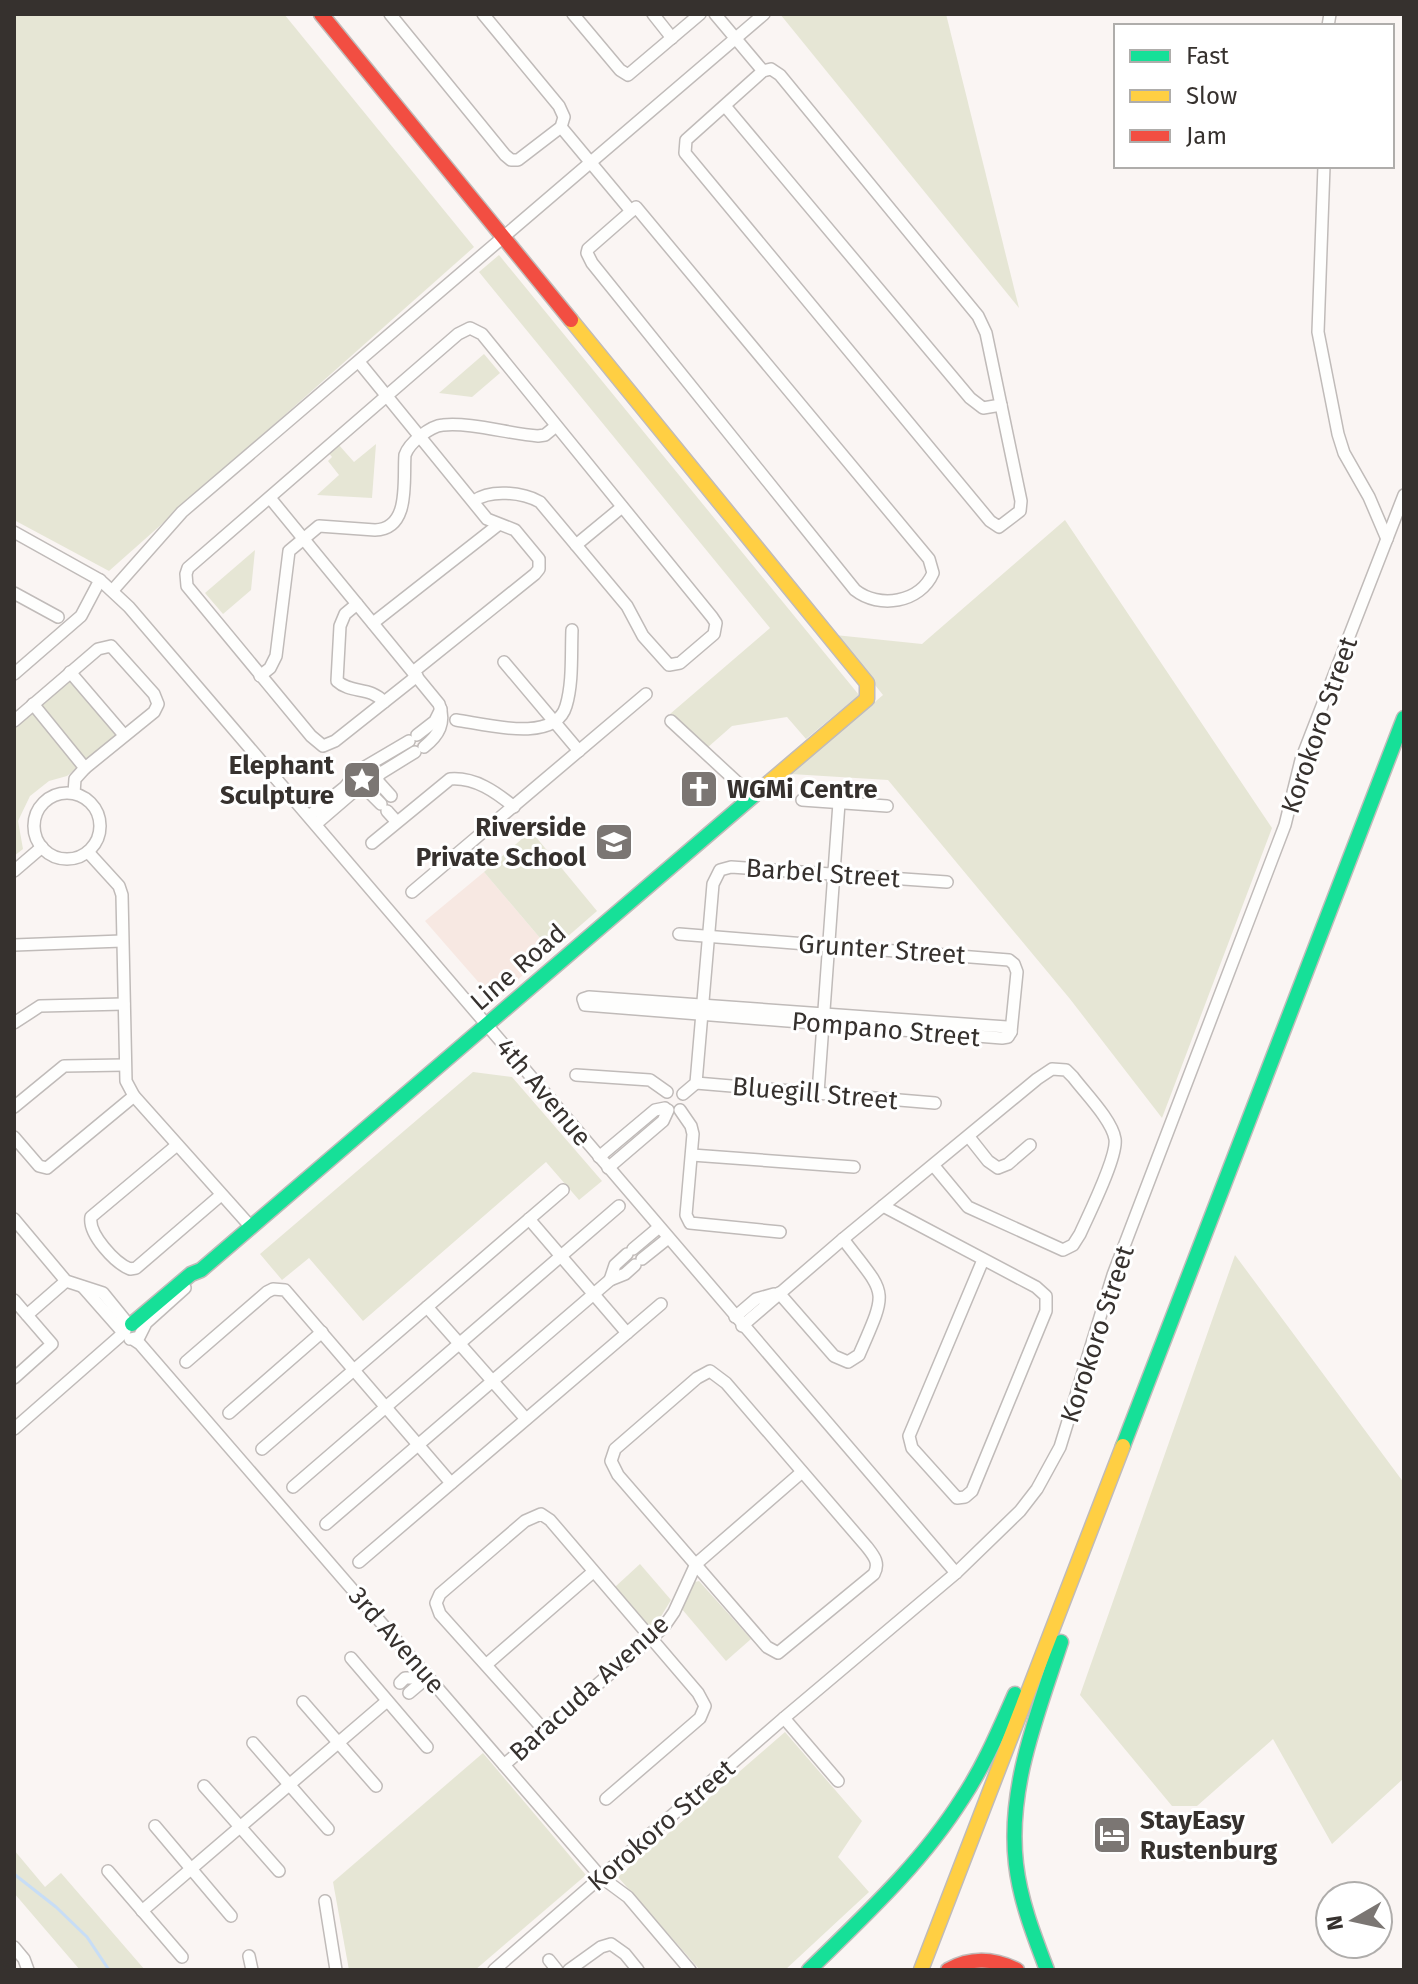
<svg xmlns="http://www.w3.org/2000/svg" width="1418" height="1984" font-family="'Fira Sans',sans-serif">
  <rect width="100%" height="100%" fill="#faf5f3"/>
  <polygon fill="#f7e8e2" points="484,872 551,951 494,1000 425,921"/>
  <g fill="#e6e6d5">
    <polygon points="14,14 284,14 474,247 109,571 14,520"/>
    <polygon points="780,14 946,14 1019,308"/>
    <polygon points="499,255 859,695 806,739 787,717 732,726 707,748 670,714 770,628 479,272"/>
    <polygon points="484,354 500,373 472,397 439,393"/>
    <polygon points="338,444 354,462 376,444 372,498 317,495 339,475 328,461 332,457 328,452"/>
    <polygon points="1065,520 1272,828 1162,1118 1070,999 888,780 791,774 883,695 835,635 922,644"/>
    <polygon points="255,550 251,590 223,614 205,593"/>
    <polygon points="71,680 117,735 85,761 40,706"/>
    <polygon points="33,712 78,767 67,776 49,781 30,796 18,821 23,849 14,856 14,728"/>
    <polygon points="531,831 597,911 551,951 484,872"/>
    <polygon points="473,1072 512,1077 602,1181 579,1200 546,1162 363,1321 309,1258 282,1280 260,1254"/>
    <polygon points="1235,1255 1404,1483 1404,1778 1332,1844 1273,1739 1197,1806 1172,1806 1080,1695"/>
    <polygon points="640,1564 671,1600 657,1623 653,1626 648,1625 615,1587"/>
    <polygon points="699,1581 751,1639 726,1661 681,1608 695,1582"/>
    <polygon points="785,1732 862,1821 838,1857 869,1892 785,1970 700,1970 618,1877"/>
    <polygon points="483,1753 586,1875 475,1970 349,1970 333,1882"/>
    <polygon points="14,1850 45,1887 61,1873 145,1970 80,1970 14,1893"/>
  </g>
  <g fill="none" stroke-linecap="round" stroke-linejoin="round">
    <polyline stroke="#c7ddf6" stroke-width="3" points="14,1874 56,1907 87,1937 109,1970"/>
    <g stroke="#c0bbb9" stroke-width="14">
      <g id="street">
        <polyline points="390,14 505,155 511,160 518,160 561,127 564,117 559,106 483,14"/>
        <polyline points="573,14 620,70 628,75 700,14"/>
        <polyline points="653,14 672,38"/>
        <polyline points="715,14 763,71"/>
        <polyline points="1328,26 1330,14"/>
        <polygon points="771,69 780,75 978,316 986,333 1021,501 1020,511 999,527 990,521 685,153 686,140 763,71"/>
        <polyline points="725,106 970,398 983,408 1001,405"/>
        <polyline points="561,127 631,211"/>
        <polyline points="1324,166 1318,332 1338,434 1344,453 1369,497 1387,539"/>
        <path d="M636,207l293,352 4,14c-13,30 -54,36 -78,17l-263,-327 -5,-10 1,-4z"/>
        <polyline points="359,362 487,519 515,530 539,559 539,569 535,574 413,672"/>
        <path d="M270,498l169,206c7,19 0,31 -15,43"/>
        <path d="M14,532l86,48 29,27c277,321 550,645 827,966"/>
        <polyline points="576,545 622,507"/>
        <polyline points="113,590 182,512 764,14"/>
        <polyline points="14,593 58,617"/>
        <path d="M357,604l-12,10 -5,12 -3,55c14,13 33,5 47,21"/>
        <polyline points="373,623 498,525"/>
        <polyline points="504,662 579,751"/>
        <polyline points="70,672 124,735"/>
        <polyline points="14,674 81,616 100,580"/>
        <path d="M260,676l10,-8 6,-12 13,-105 30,-25 56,4c36,-1 28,-50 30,-75 4,-12 25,-29 38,-30 27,-3 67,9 95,11l7,-1 11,-9"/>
        <path d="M417,676l-82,65 -12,5 -12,-10 -124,-150 -1,-12 2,-6 270,-234 12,-6 12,6 230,283 4,6 -2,11 -34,29 -11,2 -26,-29 -16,-30 -87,-104c-18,-10 -50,-13 -66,-1"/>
        <polyline points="33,704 85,768 75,779 74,793"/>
        <path d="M456,720c29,4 99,24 110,-14 7,-23 5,-52 6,-76"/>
        <polyline points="14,721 98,649 111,646 154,694 158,704 154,712 85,768"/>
        <polyline points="671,721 752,796"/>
        <polyline points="417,735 435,721 441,709"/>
        <polyline points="373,776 391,796"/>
        <polyline points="361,790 368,791 381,804"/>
        <circle cx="67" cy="826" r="33"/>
        <polyline points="802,800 887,806"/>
        <polyline points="387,811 396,821"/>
        <polyline points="309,816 345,787 358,771 409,741"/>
        <polyline points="316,824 352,793 370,785 381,773 415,752"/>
        <path d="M372,843l78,-64c25,-2 46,13 64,28"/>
        <polyline points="88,852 119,886 122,895 126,1081 134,1096 251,1227"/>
        <polyline points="14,871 42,847"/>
        <polyline points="412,892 646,694"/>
        <polyline points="679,934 1009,960 1014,964 1017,972 1011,1032"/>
        <polyline points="14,945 122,941"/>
        <polygon points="589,997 978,1025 1007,1027 1011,1032 1008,1037 1002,1038 585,1005 583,999"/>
        <polyline points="14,1023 40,1006 124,1004"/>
        <polyline points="576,1075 650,1080 667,1092"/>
        <polyline points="696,1083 935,1103"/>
        <polyline points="818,1093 839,803"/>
        <polyline points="683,1094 696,1083 713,884 720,870 731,867 947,882"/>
        <polyline points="14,1107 64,1066 125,1065"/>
        <polyline points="680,1110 691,1126 693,1134 686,1215 690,1223 780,1232"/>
        <polyline points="14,1137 39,1166 47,1168 134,1096"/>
        <polyline points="969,1137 988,1161 998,1168 1008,1164 1030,1145"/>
        <path d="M177,1145l-86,72c-3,17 24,46 39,52l6,-1 85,-73"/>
        <polyline points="692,1155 854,1167"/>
        <polyline points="599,1157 655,1110 665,1108"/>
        <polyline points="608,1168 663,1121 668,1110"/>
        <polyline points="883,1206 1036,1287 1046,1296 1046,1311 972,1491 965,1497 957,1498 912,1448 909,1436 983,1260"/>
        <polyline points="14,1219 66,1281 103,1293 129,1325"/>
        <polyline points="529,1219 627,1333"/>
        <polyline points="633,1249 658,1228"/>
        <polyline points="642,1259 667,1239"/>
        <polyline points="610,1280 615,1265 627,1254"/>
        <polyline points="83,1287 120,1329"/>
        <path d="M779,1293l55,63 14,6 11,-7c30,-69 28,-58 -16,-116"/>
        <polyline points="14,1300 52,1344 14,1378"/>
        <polyline points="427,1307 526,1419"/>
        <polyline points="27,1315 66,1281"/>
        <polyline points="735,1317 756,1299 774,1294"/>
        <path d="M742,1326l101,-87 194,-160 15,-10 14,1 7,7c12,16 39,43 42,62 3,17 -27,77 -35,95l-7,11 -10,5 -95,-43 -34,-41"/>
        <polyline points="130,1339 139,1337 146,1323 185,1288"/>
        <polyline points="134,1340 140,1344 601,1877 628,1897 690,1970"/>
        <polyline points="186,1362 267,1292 273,1289 285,1290 451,1483"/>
        <path d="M710,1371l16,12 141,164c7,9 13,16 7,27l-96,79 -11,-6 -149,-172 -7,-14 4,-12 82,-71z"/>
        <polyline points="229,1413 322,1332"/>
        <polyline points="14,1429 119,1337 125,1331 118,1324"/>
        <polyline points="262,1449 563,1190"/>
        <polyline points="293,1487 619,1206"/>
        <polyline points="326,1524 610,1280 625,1274 635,1265"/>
        <polyline points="359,1562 661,1304"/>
        <polyline points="351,1658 427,1747"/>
        <polyline points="487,1664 593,1572"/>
        <polyline points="400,1683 405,1678 416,1678 424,1671"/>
        <polyline points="409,1693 428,1677"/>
        <polyline points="303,1702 376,1786"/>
        <polyline points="784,1718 838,1781"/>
        <polyline points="544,1730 440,1614 436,1603 440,1594 525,1521 541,1514 550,1520 698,1693 705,1706 700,1718 606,1799"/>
        <polyline points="253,1743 328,1829"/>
        <polyline points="504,1765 663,1628 674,1612 696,1564 802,1472"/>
        <polyline points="204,1786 279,1871"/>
        <polyline points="155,1826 231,1916"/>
        <polyline points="108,1871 182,1957"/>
        <polyline points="325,1901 336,1970"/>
        <polyline points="142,1911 387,1701"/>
        <polyline points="14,1947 24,1959 28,1970"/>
        <polyline points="249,1956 252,1970"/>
        <polyline points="549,1960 557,1970"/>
        <polyline points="494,1970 784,1718 956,1573 1020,1511 1037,1489 1060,1447 1113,1275 1285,825 1301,760 1404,495"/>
        <polyline points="569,1970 601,1947 611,1944 625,1954 638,1970"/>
      </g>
    </g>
    <g stroke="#c0bbb9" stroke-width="17">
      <g id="fast">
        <polyline points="132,1324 191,1274 201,1270 759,791"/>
        <polyline points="1123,1446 1404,718"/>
        <path d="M809,1970c54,-53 112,-106 153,-171 22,-33 37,-69 53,-105"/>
        <path d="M1047,1970c-13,-34 -27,-70 -31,-106 -9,-77 22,-151 45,-222"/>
      </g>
    </g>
    <g stroke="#c0bbb9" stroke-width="17">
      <g id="slow">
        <polyline points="571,320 867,683 867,699 759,791"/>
        <polyline points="921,1970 1123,1446"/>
      </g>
    </g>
    <g stroke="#c0bbb9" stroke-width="17">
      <g id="jam">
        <polyline points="321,14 571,320"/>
        <path d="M948,1970c23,-13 45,-12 69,0"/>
      </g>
    </g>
    <use href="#street" stroke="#fefefd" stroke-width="11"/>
    <use href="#fast" stroke="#16e098" stroke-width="14"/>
    <use href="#slow" stroke="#ffcf43" stroke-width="14"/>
    <use href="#jam" stroke="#f24e42" stroke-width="14"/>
  </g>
  <defs>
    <g id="sight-square" transform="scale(2)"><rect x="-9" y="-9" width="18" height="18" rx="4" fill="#7b7673" stroke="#fff"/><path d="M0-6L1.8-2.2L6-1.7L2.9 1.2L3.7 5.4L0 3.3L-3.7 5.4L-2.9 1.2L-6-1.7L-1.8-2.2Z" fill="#fff"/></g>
    <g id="church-square" transform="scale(2)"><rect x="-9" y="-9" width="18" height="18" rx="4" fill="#7b7673" stroke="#fff"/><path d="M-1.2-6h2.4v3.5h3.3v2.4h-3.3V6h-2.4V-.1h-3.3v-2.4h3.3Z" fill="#fff"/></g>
    <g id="school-square" transform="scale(2)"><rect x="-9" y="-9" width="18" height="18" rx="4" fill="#7b7673" stroke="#fff"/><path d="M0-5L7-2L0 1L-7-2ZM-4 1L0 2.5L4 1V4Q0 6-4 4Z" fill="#fff"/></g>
    <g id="hotel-square" transform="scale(2)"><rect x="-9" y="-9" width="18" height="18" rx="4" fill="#7b7673" stroke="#fff"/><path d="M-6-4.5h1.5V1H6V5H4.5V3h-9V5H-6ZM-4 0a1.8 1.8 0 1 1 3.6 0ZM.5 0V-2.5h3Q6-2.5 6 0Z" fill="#fff"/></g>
  </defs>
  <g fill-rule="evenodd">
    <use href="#sight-square" x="362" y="780"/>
    <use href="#church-square" x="699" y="789"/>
    <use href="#school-square" x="614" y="842"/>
    <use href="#hotel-square" x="1112" y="1835"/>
  </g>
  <g text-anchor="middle" stroke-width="6" stroke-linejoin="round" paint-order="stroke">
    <g font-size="26" fill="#36312e" stroke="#fff">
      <text transform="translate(1319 725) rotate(-71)" y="9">Korokoro Street</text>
      <text transform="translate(823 873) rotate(4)" y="9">Barbel Street</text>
      <text transform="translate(882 949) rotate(4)" y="9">Grunter Street</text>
      <text transform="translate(518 967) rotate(-41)" y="9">Line Road</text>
      <text transform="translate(886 1029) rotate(5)" y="9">Pompano Street</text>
      <text transform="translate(544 1092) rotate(50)" y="9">4th Avenue</text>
      <text transform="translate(815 1093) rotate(5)" y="9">Bluegill Street</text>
      <text transform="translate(1097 1334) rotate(-72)" y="9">Korokoro Street</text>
      <text transform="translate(397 1640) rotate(49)" y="9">3rd Avenue</text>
      <text transform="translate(589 1688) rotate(-42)" y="9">Baracuda Avenue</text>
      <text transform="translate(661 1825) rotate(-41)" y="9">Korokoro Street</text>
    </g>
    <g font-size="26" font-weight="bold" fill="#36312e" stroke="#fff" text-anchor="end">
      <text x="334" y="774">Elephant<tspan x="334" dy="30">Sculpture</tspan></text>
      <text x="727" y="798" text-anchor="start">WGMi Centre</text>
      <text x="586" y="836">Riverside<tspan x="586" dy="30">Private School</tspan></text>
      <text x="1140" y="1829" text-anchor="start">StayEasy<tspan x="1140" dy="30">Rustenburg</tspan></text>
    </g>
  </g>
  <rect width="1418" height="1984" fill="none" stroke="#36312e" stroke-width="32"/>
  <rect x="1114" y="24" width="280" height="144" fill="#ffffff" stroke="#afadab" stroke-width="2"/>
  <rect x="1130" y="50" width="40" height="12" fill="#16e098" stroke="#afadab" stroke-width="2"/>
  <text x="1186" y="64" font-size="24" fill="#36312e">Fast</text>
  <rect x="1130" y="90" width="40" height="12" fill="#ffcf43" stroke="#afadab" stroke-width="2"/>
  <text x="1186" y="104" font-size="24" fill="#36312e">Slow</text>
  <rect x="1130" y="130" width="40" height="12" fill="#f24e42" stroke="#afadab" stroke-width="2"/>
  <text x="1186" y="144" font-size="24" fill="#36312e">Jam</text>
  <g transform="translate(1354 1920) rotate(261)"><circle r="38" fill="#ffffff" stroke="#afadab" stroke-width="2"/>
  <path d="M0-6L14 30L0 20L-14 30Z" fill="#7b7673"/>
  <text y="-12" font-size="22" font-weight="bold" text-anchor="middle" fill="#36312e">N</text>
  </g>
</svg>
